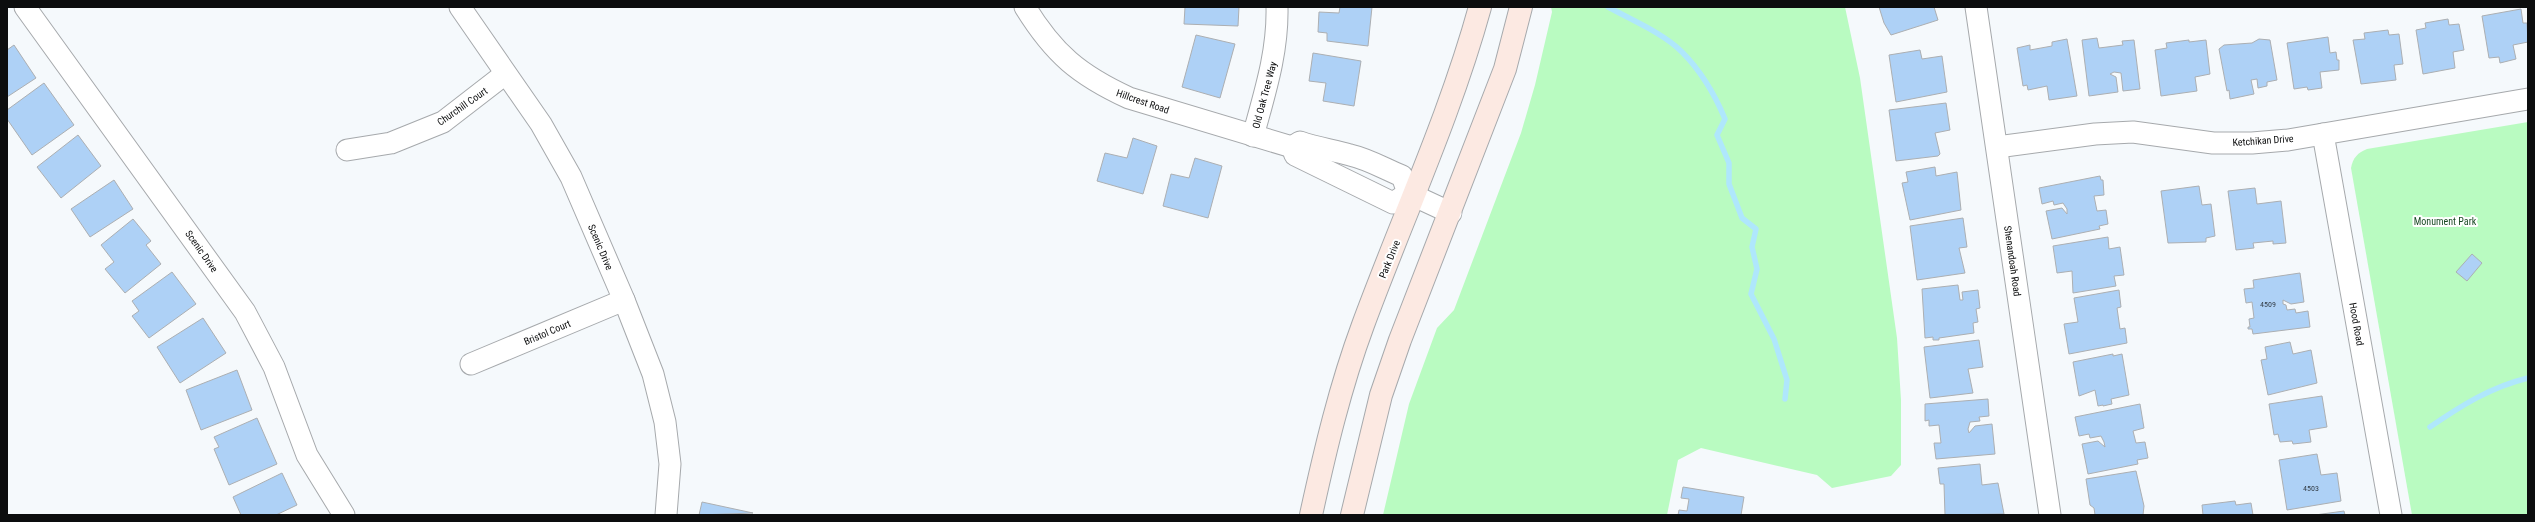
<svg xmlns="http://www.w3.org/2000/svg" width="2535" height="522" font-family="'Roboto Condensed',sans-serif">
  <rect width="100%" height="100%" fill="#f5f9fc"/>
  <g fill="#b9fbc1">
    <polygon points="1551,7 1845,7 1860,78 1897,338 1901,400 1901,465 1891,476 1832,488 1817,475 1701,448 1678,460 1667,515 1383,515 1409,404 1437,328 1454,310 1521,133 1535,85 1552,12"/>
    <path d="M2528,122v393h-116l-61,-347c2,-11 7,-15 16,-19z"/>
  </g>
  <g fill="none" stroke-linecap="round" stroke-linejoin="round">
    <g stroke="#afe7fc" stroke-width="5.5">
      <path d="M1608,7c22,12 57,27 74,45 19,19 33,43 43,67l-8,16 12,28v21l13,34 14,11 -4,18 5,22 -6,25 23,45 13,41 -2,19"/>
      <path d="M2430,427c32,-22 61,-40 98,-49"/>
    </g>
  </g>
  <g fill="#aed1f6" stroke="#acafb2">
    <polygon points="1185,7 1239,7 1238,26 1184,24"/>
    <polygon points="1340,7 1372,7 1368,46 1327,41 1327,33 1318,32 1319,12 1339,13"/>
    <polygon points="1879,7 1934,7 1938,20 1891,35 1884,23"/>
    <polygon points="2521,9 2523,23 2527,23 2528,42 2513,45 2516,59 2500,63 2499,57 2489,58 2482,16"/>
    <polygon points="2448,19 2449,25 2459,24 2464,50 2453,52 2455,68 2423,74 2416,30 2426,28 2425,23"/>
    <polygon points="2388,30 2389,35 2399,34 2403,64 2394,65 2396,80 2361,84 2353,40 2365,39 2364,33"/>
    <polygon points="1196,35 1235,44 1220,98 1182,87"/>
    <polygon points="2328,37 2330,53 2336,52 2337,60 2339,60 2339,70 2320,72 2322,88 2308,90 2307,87 2294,89 2287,43"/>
    <polygon points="2097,38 2099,48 2123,45 2122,41 2134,40 2140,89 2123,91 2121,73 2114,72 2110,74 2116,77 2118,92 2089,96 2082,40"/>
    <polygon points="2067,39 2077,96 2049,100 2047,86 2028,90 2027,85 2023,86 2017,48 2030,45 2030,50 2052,46 2052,42"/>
    <polygon points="2259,39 2270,40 2277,80 2267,82 2267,86 2258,88 2257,79 2251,80 2254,94 2230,99 2229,90 2227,91 2219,49 2224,45 2252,43"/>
    <polygon points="2189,40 2189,42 2206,40 2210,74 2195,77 2197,91 2161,96 2155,50 2167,48 2166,43"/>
    <polygon points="14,45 36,78 7,97 7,50"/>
    <polygon points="1920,50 1922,59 1942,56 1947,92 1896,102 1889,55"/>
    <polygon points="1313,53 1361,61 1354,106 1323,101 1326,83 1309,81"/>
    <polygon points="44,83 74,125 32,155 7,119 7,110"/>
    <polygon points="1946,103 1950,130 1935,133 1940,154 1938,156 1896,161 1889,110"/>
    <polygon points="78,135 101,166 61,198 37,167"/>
    <polygon points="1133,138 1157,146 1143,194 1097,181 1105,153 1127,158"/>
    <polygon points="1195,158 1222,166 1208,218 1163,206 1171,174 1189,178"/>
    <polygon points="1935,167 1936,176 1957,172 1961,210 1910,220 1902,183 1908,182 1906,172"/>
    <polygon points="2100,176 2101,180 2103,180 2104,195 2094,196 2097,211 2106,210 2108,224 2099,226 2100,229 2052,239 2046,211 2062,208 2067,214 2067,209 2063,203 2054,205 2053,201 2042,204 2039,188"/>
    <polygon points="114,180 133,209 90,237 71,209"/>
    <polygon points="2199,186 2202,205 2211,204 2215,236 2206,238 2206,242 2168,243 2161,191"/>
    <polygon points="2255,188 2257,204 2281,201 2286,243 2273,244 2273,241 2253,243 2254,248 2236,250 2228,191"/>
    <polygon points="1963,218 1967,247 1959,248 1965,273 1917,280 1910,226"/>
    <polygon points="133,219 151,241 146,245 161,264 125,293 105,269 114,262 101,245"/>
    <polygon points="2108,237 2109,249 2120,247 2124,275 2114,276 2116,286 2073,293 2072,271 2057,273 2053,246"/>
    <polygon points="2472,254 2482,263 2467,281 2456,272"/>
    <polygon points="172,272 196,304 149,338 132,316 139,311 132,301"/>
    <polygon points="2300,273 2304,302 2291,304 2283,300 2283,304 2286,305 2287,310 2295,309 2296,313 2308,311 2310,327 2253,334 2252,329 2248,329 2248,327 2250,327 2249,319 2254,318 2252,302 2246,303 2244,289 2254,288 2253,280"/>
    <polygon points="1958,285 1960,300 1963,300 1962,292 1978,290 1980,308 1976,309 1978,322 1973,323 1974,333 1939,338 1939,340 1933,340 1933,337 1925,338 1922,289"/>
    <polygon points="2119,290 2121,307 2117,308 2120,329 2125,328 2127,343 2069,354 2064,324 2078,322 2074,298"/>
    <polygon points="203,318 226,353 180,383 157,347"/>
    <polygon points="1979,340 1983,367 1968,369 1973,393 1930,398 1924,347"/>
    <polygon points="2290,342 2293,354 2311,350 2317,383 2268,395 2261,360 2267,359 2265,347"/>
    <polygon points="2113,354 2113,356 2122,354 2129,395 2111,399 2112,404 2103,406 2103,405 2098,406 2095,390 2079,396 2073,362"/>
    <polygon points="237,370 252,410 201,430 186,390"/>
    <polygon points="2322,396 2327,427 2309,430 2311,442 2293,444 2292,441 2280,442 2278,434 2274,435 2269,404"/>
    <polygon points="1988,399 1989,416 1979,417 1980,421 1970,422 1968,429 1969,433 1975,426 1992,424 1995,454 1936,459 1934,443 1941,443 1939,425 1929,426 1929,420 1925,421 1925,404"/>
    <polygon points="2140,404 2144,428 2133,431 2136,443 2145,442 2148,458 2137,460 2138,464 2088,474 2082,444 2098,441 2105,447 2104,442 2101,436 2090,438 2089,434 2079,436 2075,417"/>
    <polygon points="257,418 277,464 229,485 214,449 219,447 214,437"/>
    <polygon points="2317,454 2321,475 2337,473 2341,501 2287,510 2279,460"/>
    <polygon points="1980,464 1982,485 1998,483 2004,514 1945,515 1944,484 1940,484 1938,468"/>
    <polygon points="2136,471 2144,506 2143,515 2095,515 2094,508 2090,505 2086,479"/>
    <polygon points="282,473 297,505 276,515 241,515 233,497"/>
    <polygon points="1683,487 1744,497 1741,515 1678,515 1679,510 1687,511 1689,499 1681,498"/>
    <polygon points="2235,501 2236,505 2251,503 2253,515 2203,515 2202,505"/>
    <polygon points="702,502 753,513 699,515"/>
    <polygon points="2344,511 2345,515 2315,515"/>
  </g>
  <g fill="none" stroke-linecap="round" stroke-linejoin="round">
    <g stroke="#a6a9ac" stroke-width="23">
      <g id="street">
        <polyline points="25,7 245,312 274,367 307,455 344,515"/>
        <polyline points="460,7 541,124 571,177 624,300 653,374 665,422 670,464 666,515"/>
        <path d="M1025,7c29,47 54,68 104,91l163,49"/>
        <polyline points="1976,7 2050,515"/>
        <polyline points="2323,134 2391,515"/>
        <path d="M1253,136c12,-44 25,-84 24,-129"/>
        <path d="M1292,147l8,-5c17,6 33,8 50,13 18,4 35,14 52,21l6,17 43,20"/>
        <polyline points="1292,147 1295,155 1393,203 1408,193"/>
        <polyline points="1997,147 2095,134 2133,132 2213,143 2252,143 2288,140 2528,99"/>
        <polyline points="347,150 391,143 443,122 505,74"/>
        <polyline points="471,364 624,300"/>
      </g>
    </g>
    <g stroke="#a6a9ac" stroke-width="24">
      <g id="secondary">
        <path d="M1311,515c14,-64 29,-128 52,-190 39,-106 87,-209 117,-318"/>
        <polyline points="1352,515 1381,395 1400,340 1505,69 1521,7"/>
      </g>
    </g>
    <use href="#street" stroke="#fff" stroke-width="21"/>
    <use href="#secondary" stroke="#fce9e2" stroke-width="22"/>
  </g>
  <g text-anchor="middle" stroke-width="4" stroke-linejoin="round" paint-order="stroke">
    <g font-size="8" fill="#343e48">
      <text x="2268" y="307">4509</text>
      <text x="2311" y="491">4503</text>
    </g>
    <g font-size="10" fill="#0c0d0e" stroke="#fff">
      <text transform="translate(1264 95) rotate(-75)" y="4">Old Oak Tree Way</text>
      <text transform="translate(1143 101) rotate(19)" y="4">Hillcrest Road</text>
      <text transform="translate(462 106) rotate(-35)" y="4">Churchill Court</text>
      <text transform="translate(2263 140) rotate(-4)" y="4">Ketchikan Drive</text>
      <text transform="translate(601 247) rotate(67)" y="4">Scenic Drive</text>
      <text transform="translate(202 251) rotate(55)" y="4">Scenic Drive</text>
      <text transform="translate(1389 259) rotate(-68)" y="4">Park Drive</text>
      <text transform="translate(2013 261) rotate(82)" y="4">Shenandoah Road</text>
      <text transform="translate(2357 324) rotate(80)" y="4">Hood Road</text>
      <text transform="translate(547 332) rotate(-23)" y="4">Bristol Court</text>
    </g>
    <g font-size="10" fill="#194923" stroke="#fff">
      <text x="2445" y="225">Monument Park</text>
    </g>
  </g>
  <rect width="2535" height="522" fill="none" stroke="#0c0d0e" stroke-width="16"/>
</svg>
